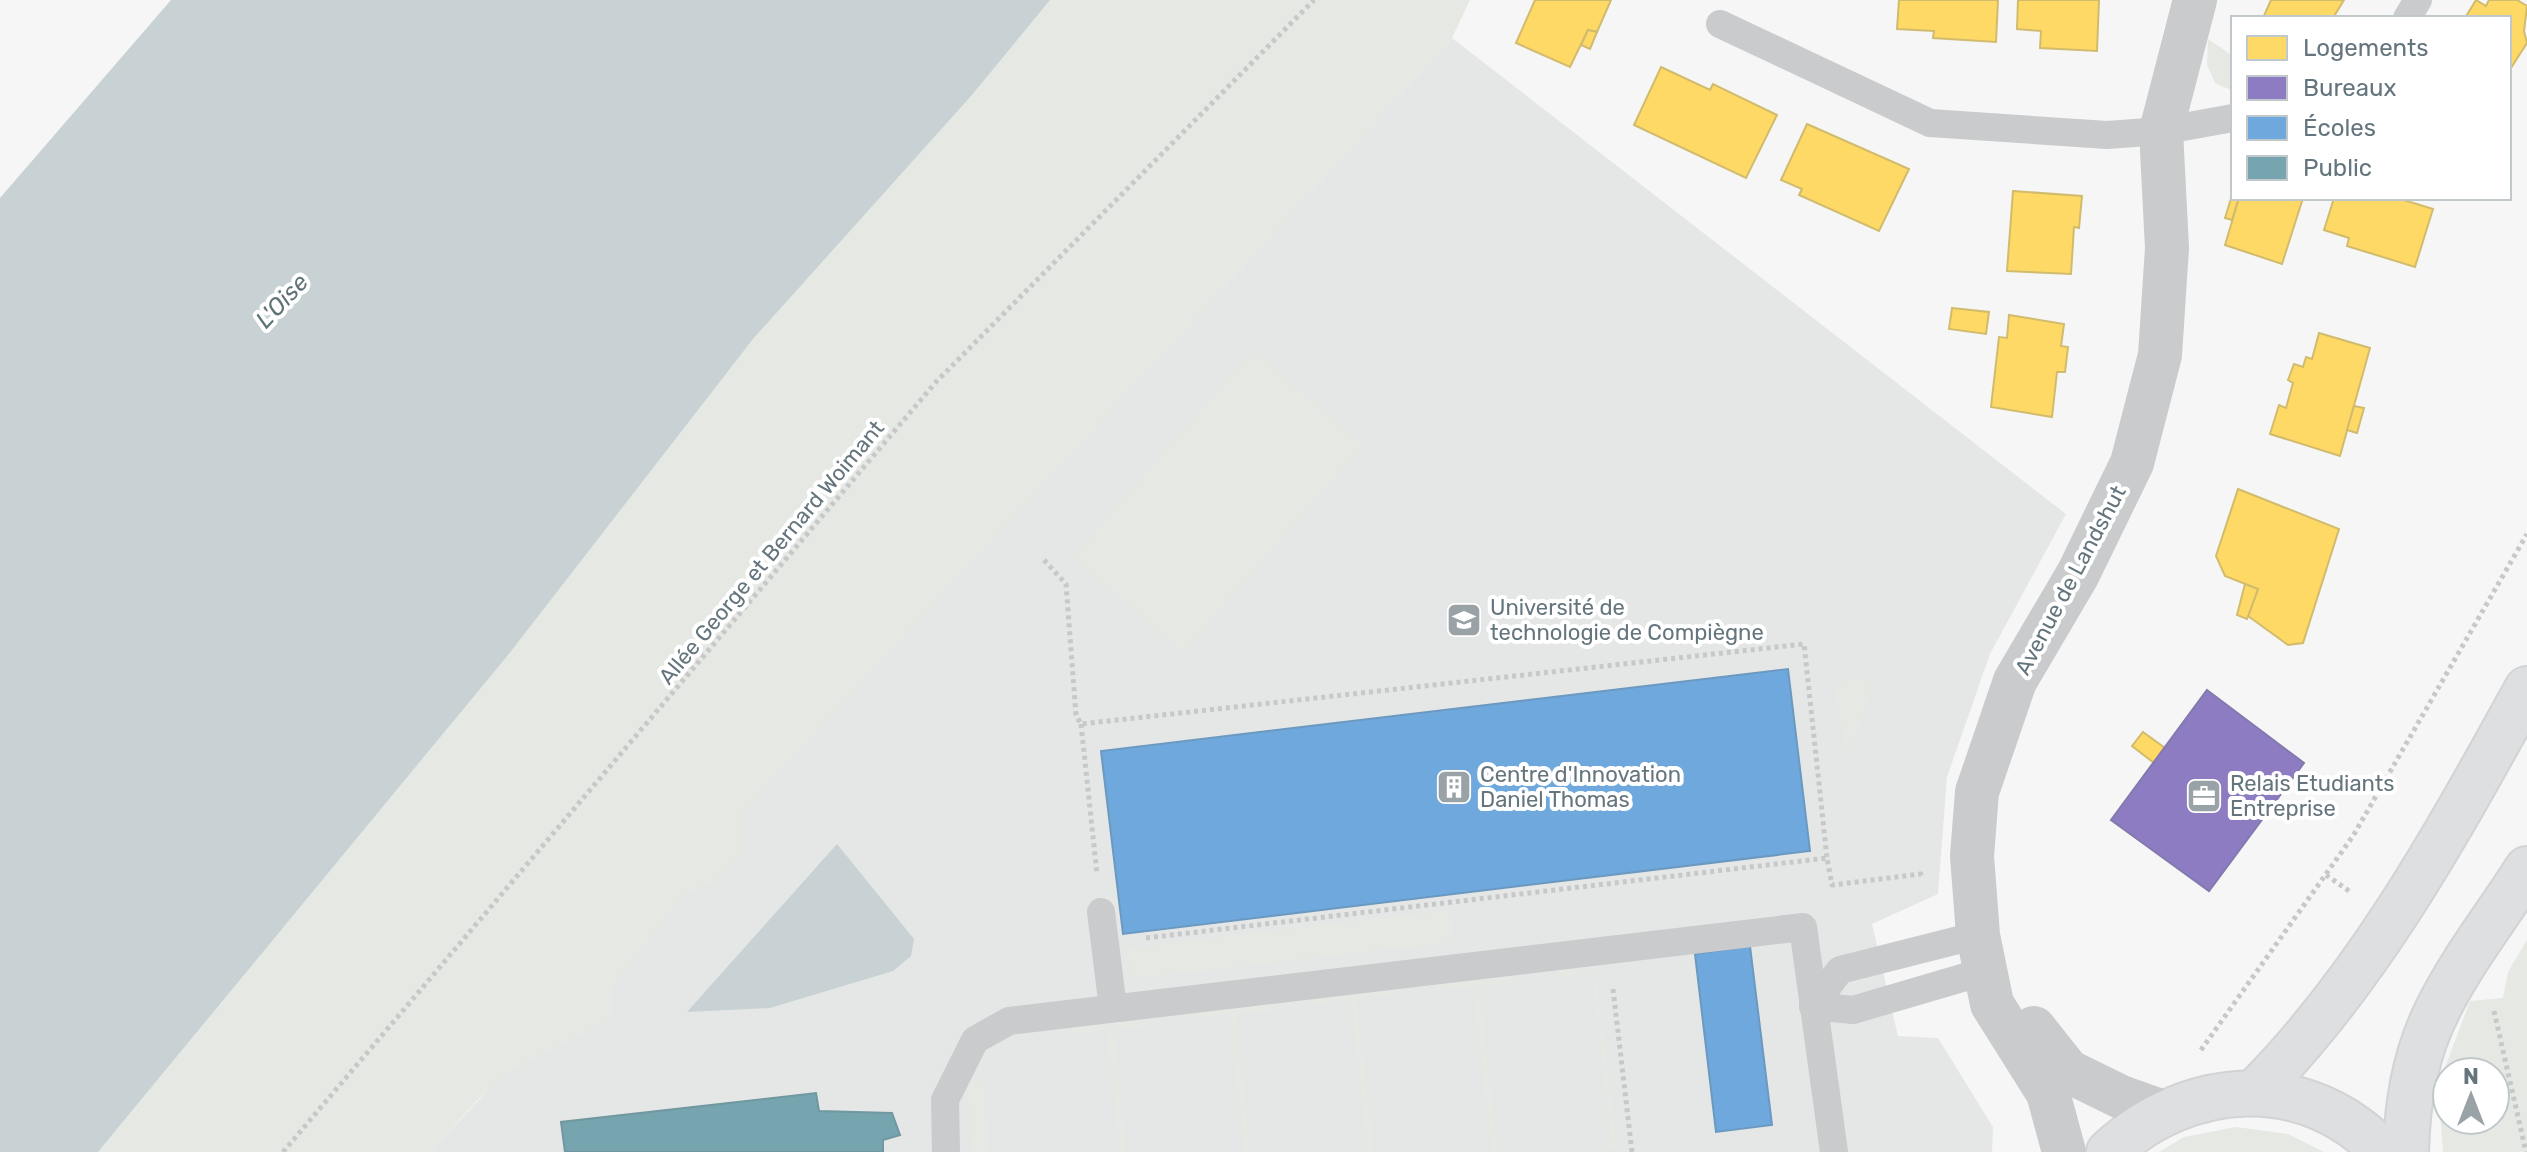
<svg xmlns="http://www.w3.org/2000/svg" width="2527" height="1152" font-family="Rubik,sans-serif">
  <rect width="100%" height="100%" fill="#f6f6f6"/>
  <polygon fill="#e5e7e6" points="1452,38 2066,514 1990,654 1947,777 1938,894 1872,924 1898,1036 1938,1038 1993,1127 1992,1152 431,1152"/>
  <g fill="#e6e8e4" fill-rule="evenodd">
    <path d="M1050,0h420l-18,38 -710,775v40l-26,28 -31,13 -74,95v29c-38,26 -85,37 -120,69 -21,19 -40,44 -60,65h-333l349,-423 306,-390z"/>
    <polygon points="2208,39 2233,56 2233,91 2215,83 2207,65"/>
    <polygon points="1253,349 1364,445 1183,653 1072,557"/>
    <polygon points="1865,679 1874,685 1847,757 1834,682"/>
    <polygon points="1450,910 1453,942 1130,979 1126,948"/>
    <path d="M2527,940v212h-84l-5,-66 32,-85 33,-3 5,-26zM2447,1072h48v48h-48z"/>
    <polygon points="1595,967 1617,1148 1577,1152 1611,1144 1593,974 1558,977 1558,971"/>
    <polygon points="1512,974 1520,981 1479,987 1498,1152 1492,1152 1473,987 1434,990 1438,982"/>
    <polygon points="1389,987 1398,994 1356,999 1374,1152 1368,1152 1351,1000 1312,1004 1315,995"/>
    <polygon points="1267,1002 1277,1010 1236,1014 1250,1152 1245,1152 1229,1014 1191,1018 1193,1011"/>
    <polygon points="1145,1018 1152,1025 1114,1030 1126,1152 1120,1152 1107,1030 1068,1035 1071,1026"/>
    <polygon points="974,1075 984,1086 989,1152 972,1152 967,1087"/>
    <polygon points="2236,1127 2288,1134 2324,1152 2159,1152 2184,1137"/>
  </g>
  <g fill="#c8d1d3">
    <polygon points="171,0 1050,0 971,96 753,339 508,655 98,1152 0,1152 0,198"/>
    <polygon points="837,844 914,939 911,956 893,971 770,1008 687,1012"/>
  </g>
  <g fill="#ffd966" stroke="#d1bb6d" stroke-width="2">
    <polygon points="1535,0 1611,0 1597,32 1588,30 1570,67 1516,43"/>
    <polygon points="1899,0 1998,0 1996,42 1933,38 1934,31 1897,29"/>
    <polygon points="2018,0 2099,0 2097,51 2040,48 2041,31 2017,29"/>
    <polygon points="2271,0 2344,0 2333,18 2263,18"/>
    <polygon points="2476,0 2486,6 2489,0 2517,0 2527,6 2524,31 2527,43 2509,71 2509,18 2465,18"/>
    <polygon points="1588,30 1597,32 1590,49 1581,45"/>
    <polygon points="1661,67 1710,90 1713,84 1777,115 1746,178 1634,125"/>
    <polygon points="1807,124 1909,169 1879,231 1799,195 1802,189 1781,180"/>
    <polygon points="2013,191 2082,196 2079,228 2074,227 2071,274 2007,271"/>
    <polygon points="2233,192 2233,198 2239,198 2232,220 2225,218"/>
    <polygon points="2239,198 2303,198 2282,264 2225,245"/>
    <polygon points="2334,198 2397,198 2433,209 2415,267 2347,246 2349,238 2324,230"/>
    <polygon points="1952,308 1989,312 1986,334 1949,329"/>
    <polygon points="2009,315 2064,324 2061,346 2068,347 2065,372 2057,372 2052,417 1991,407 1999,337 2007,338"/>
    <polygon points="2319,333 2370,348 2340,456 2270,434 2279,405 2286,408 2293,383 2288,380 2294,364 2303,367 2306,357 2312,359"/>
    <polygon points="2354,406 2364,408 2357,433 2347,430"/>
    <polygon points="2238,489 2339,529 2303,643 2288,645 2248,616 2258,589 2225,576 2216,556"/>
    <polygon points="2245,584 2258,589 2247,619 2237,615"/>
    <polygon points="2143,732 2165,748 2154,763 2132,746"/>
  </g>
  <polygon fill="#8e7cc3" stroke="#827aae" stroke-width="2" points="2207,690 2304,763 2209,891 2111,820"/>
  <g fill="#6fa8dc" stroke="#6c99c0" stroke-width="2">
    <polygon points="1788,669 1810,851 1123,934 1101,751"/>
    <polygon points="1750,946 1772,1125 1716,1132 1695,954"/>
  </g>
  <polygon fill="#76a5af" stroke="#7197a0" stroke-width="2" points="816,1093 819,1111 892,1113 900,1135 883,1140 883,1152 565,1152 561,1122"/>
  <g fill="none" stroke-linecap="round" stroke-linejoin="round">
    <g stroke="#d2d3d4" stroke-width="48">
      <g id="secondary">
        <path d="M2254,1093c115,-115 195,-263 273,-404"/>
        <path d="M2109,1152c79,-74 197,-82 274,0"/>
        <path d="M2406,1152c1,-48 10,-100 32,-143 24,-49 60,-94 89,-140"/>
      </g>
    </g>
    <g stroke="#c7c8c9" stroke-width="5" stroke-dasharray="4 4" stroke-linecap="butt">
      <polyline points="1044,560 1066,584 1076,715 1081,724 1804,644 1827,858"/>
      <polyline points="1081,724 1097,874"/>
      <polyline points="2326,875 2352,893"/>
      <polyline points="1146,938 1827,858 1832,885 1921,874 1921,878"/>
      <polyline points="1613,989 1632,1152"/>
      <polyline points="2494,1011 2526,1152"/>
      <polyline points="2201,1050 2353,836 2527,534"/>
      <polyline points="283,1152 936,382 1314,0"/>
    </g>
    <g stroke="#c9cbcc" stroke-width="28">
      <polyline points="2407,18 2418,0"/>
      <polyline points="1720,24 1930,123 2107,135 2161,131 2233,118"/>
      <polyline points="1101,912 1113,1008"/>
      <polyline points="1813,1006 1840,970 1978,935"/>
      <polyline points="1813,1006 1853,1010 1986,971"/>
      <polyline points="946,1152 945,1100 975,1040 1009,1021 1803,927 1834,1152"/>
    </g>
    <g stroke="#c9cbcc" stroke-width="44">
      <polyline points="2034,1028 2068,1071 2121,1097 2163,1112"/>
      <polyline points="2064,1152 2048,1093 1992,1004 1978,935 1972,856 1977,792 2015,681 2078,574 2132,463 2160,355 2167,248 2161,131 2195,0"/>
    </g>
    <use href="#secondary" stroke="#dedfe0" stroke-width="44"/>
  </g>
  <defs>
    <g id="university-square" transform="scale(1.8)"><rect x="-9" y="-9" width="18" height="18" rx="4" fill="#98a2a7" stroke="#fff"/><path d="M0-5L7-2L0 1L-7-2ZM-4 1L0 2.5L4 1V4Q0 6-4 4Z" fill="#fff"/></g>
    <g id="building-square" transform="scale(1.8)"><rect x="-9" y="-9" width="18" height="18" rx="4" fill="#98a2a7" stroke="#fff"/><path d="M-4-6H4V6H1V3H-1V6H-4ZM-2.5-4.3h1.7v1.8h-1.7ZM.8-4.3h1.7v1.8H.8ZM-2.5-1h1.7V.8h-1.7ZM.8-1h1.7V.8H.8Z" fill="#fff"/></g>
    <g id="office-square" transform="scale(1.8)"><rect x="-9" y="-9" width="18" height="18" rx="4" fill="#98a2a7" stroke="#fff"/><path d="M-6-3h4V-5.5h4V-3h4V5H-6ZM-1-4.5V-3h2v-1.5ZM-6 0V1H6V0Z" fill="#fff"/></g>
  </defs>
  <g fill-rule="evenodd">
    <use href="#university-square" x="1464" y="620"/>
    <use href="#building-square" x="1454" y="787"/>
    <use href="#office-square" x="2204" y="796"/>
  </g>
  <g text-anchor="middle" stroke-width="8" stroke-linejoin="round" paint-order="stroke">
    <g font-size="22" fill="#65757d" stroke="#fff">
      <text transform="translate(771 552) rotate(-50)" y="8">Allée George et Bernard Woimant</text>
      <text transform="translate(2070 580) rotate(-62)" y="8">Avenue de Landshut</text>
    </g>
    <g font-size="22" fill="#65757d" stroke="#fff" text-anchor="start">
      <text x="1490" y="615">Université de<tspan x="1490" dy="25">technologie de Compiègne</tspan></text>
      <text x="1480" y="782">Centre d'Innovation<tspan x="1480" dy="25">Daniel Thomas</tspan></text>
      <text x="2230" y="791">Relais Etudiants<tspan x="2230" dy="25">Entreprise</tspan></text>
    </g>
    <g font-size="24" font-style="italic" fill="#607478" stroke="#fff">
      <text transform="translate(282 301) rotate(-47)" y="8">L'Oise</text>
    </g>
  </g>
  <rect x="2231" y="16" width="280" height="184" fill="#ffffff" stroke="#c1c8cb" stroke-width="2"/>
  <rect x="2247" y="36" width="40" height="24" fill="#ffd966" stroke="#c1c8cb" stroke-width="2"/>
  <text x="2303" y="56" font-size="24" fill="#65757d">Logements</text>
  <rect x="2247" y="76" width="40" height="24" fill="#8e7cc3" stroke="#c1c8cb" stroke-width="2"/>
  <text x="2303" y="96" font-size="24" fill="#65757d">Bureaux</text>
  <rect x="2247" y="116" width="40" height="24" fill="#6fa8dc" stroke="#c1c8cb" stroke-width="2"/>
  <text x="2303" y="136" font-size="24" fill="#65757d">Écoles</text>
  <rect x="2247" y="156" width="40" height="24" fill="#76a5af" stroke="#c1c8cb" stroke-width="2"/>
  <text x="2303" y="176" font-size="24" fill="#65757d">Public</text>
  <g transform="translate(2471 1096)"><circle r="38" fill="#ffffff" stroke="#c1c8cb" stroke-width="2"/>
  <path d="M0-6L14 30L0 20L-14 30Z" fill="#98a2a7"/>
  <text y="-12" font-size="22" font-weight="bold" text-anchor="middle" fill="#65757d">N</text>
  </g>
</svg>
